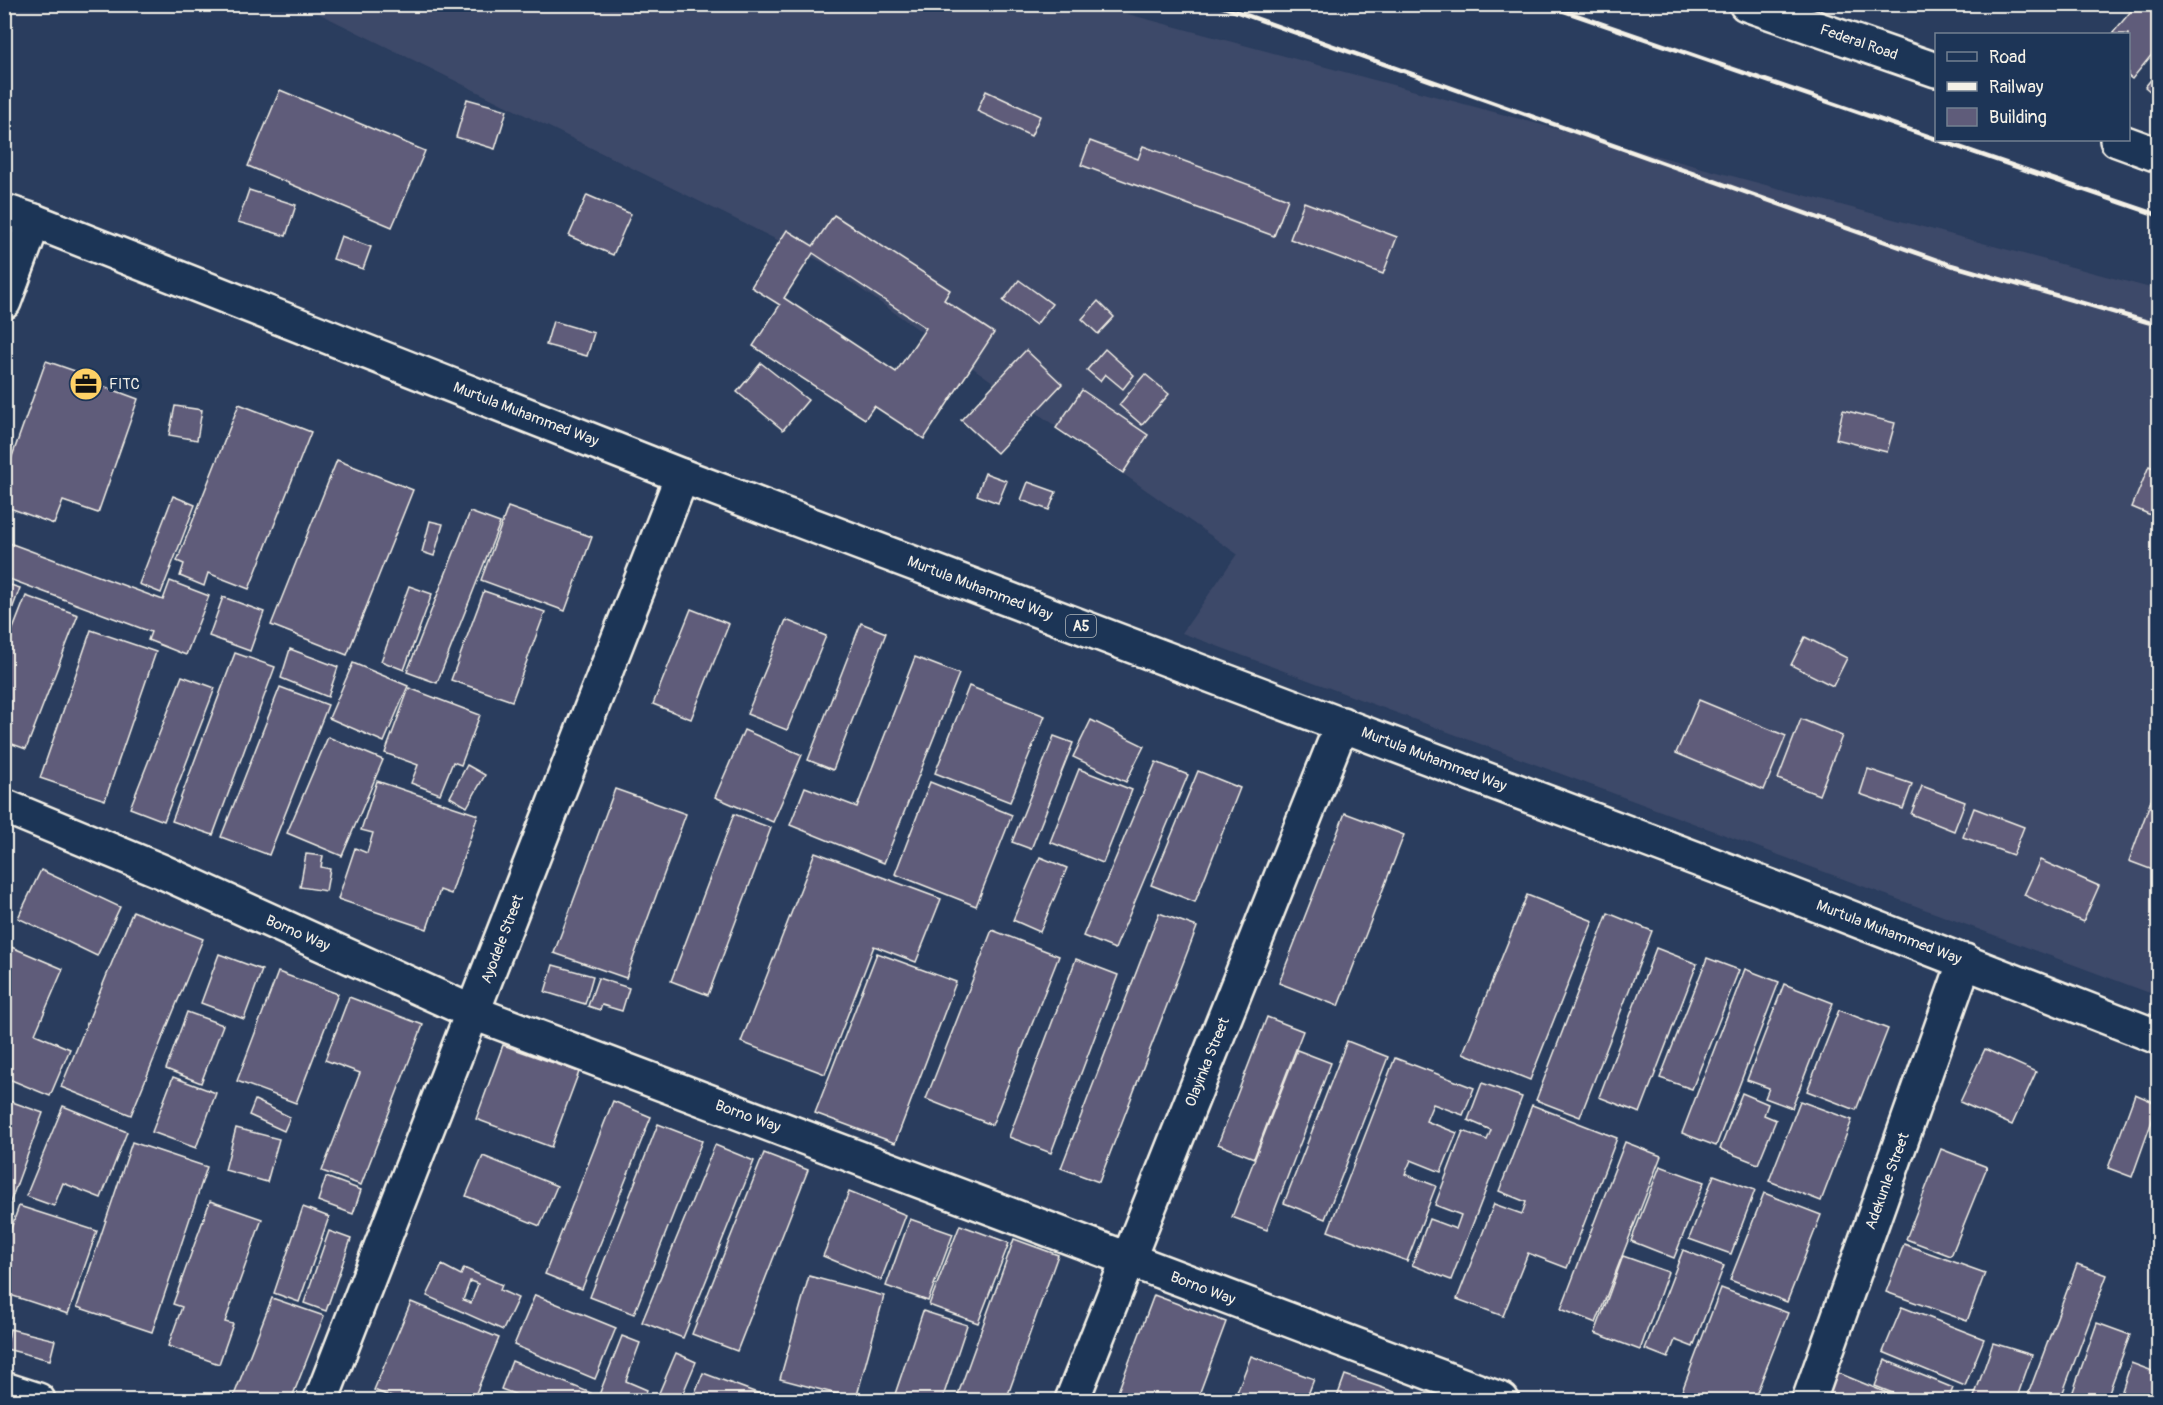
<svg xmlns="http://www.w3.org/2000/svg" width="2163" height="1405" font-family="Pangolin,sans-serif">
  <rect width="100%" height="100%" fill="#2a3d5e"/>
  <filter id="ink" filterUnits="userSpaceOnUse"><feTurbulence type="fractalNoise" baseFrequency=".0167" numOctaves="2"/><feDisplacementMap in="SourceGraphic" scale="12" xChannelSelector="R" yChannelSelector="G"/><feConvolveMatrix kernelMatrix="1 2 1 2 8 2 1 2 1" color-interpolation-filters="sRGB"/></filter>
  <g filter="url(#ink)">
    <polygon fill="#3e4969" points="302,5 1094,5 2158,290 2158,996 1182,633 1237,554 824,263"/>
    <g fill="#5f5c7a" stroke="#f4f1e8" stroke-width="1.5" fill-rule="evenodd">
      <polygon points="2137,4 2158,4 2158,47 2132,79 2128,76 2128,34 2112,34"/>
      <polygon points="2158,71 2158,98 2145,87"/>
      <polygon points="280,90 425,151 392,227 248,166"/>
      <polygon points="986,91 1040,116 1031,136 977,111"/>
      <polygon points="467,99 507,110 495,149 456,137"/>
      <polygon points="1090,141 1138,159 1143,146 1288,199 1274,236 1081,165"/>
      <polygon points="249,190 296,205 286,236 238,222"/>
      <polygon points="587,195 631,214 613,255 569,236"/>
      <polygon points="1304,202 1397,237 1383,274 1290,239"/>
      <path d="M834,215l116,75 -6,10 50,33 -70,106 -50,-33 -9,13 -112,-73 27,-41 -29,-18 36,-57 26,16zM813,253l113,75 -30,44 -112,-74z"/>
      <polygon points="341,236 371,247 363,269 333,259"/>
      <polygon points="1019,280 1052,304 1036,325 1003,301"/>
      <polygon points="1098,301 1114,317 1098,334 1082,319"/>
      <polygon points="553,321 594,333 587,356 546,345"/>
      <polygon points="1105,349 1134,375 1123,389 1105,374 1100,381 1087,370"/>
      <polygon points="1026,350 1062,384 997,453 961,420"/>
      <polygon points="46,361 101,380 100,385 138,399 98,513 63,501 54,524 4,506 4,479"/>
      <polygon points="761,363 808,400 783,430 737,392"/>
      <polygon points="1145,374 1169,394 1142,425 1119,405"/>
      <polygon points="1082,390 1148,435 1123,473 1056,428"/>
      <polygon points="239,404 311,432 249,589 208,573 204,586 180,576 184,564 177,561"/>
      <polygon points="175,406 202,410 197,440 169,435"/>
      <polygon points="1843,410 1895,423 1887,452 1836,439"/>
      <polygon points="337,460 413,490 347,655 271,625"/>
      <polygon points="2149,466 2158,470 2158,518 2132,507"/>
      <polygon points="985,473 1007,481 998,503 977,495"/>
      <polygon points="1028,482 1056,492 1049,510 1021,500"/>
      <polygon points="173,496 195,505 161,593 139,584"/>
      <polygon points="508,507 592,537 565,611 481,580"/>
      <polygon points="470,512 500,523 437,683 407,672"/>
      <polygon points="430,521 443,524 434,556 422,552"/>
      <polygon points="4,541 163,600 170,581 209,596 186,655 148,640 151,632 4,577"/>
      <polygon points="4,583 20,588 4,631"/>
      <polygon points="409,586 432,594 404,670 381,661"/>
      <polygon points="484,591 545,612 512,701 451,680"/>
      <polygon points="26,596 78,615 26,749 4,741 4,652"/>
      <polygon points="223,597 264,612 250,651 209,636"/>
      <polygon points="691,609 729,624 691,719 653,704"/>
      <polygon points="786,620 826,636 787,730 747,714"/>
      <polygon points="861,623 886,633 833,770 808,760"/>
      <polygon points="91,630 156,652 105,800 40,778"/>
      <polygon points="1805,637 1847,658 1833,686 1791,665"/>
      <polygon points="290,649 338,667 328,697 281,678"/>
      <polygon points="235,653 275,667 213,835 172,821"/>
      <polygon points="915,657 959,674 884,863 790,825 805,787 857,807"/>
      <polygon points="353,663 408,686 384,742 329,718"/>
      <polygon points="182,676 215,688 164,821 130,808"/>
      <polygon points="969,686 1045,716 1010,802 935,773"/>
      <polygon points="280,687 328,705 269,855 221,837"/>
      <polygon points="409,688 480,715 461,765 453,762 440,794 411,783 418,765 385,753"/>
      <polygon points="1699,700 1786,736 1764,790 1676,753"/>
      <polygon points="1801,719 1842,736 1819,795 1778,779"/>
      <polygon points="1091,720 1144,746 1126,782 1073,757"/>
      <polygon points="744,730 802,755 773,822 715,797"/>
      <polygon points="1054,736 1073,743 1031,849 1012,842"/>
      <polygon points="328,737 383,760 342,856 287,833"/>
      <polygon points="1156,762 1188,775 1115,949 1083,936"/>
      <polygon points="467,765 485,775 467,807 450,797"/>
      <polygon points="1079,769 1132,790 1103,863 1050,842"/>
      <polygon points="1868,769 1912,784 1903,809 1860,794"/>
      <polygon points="1198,771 1240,788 1195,902 1151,885"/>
      <polygon points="377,781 478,815 451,894 440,890 427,929 338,899 355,848 367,853 373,833 361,830"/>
      <polygon points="2158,781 2158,872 2129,861"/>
      <polygon points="930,782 1012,815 976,906 895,874"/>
      <polygon points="1922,786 1965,802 1954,831 1911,814"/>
      <polygon points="615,789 686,814 626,978 554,953"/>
      <polygon points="1974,808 2024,827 2013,855 1963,837"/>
      <polygon points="1345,813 1404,835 1338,1006 1279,983"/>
      <polygon points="734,814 771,828 708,995 671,981"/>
      <polygon points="815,852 941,899 916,962 874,946 825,1074 741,1042"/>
      <polygon points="306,854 323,856 321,867 330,869 326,891 300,887"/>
      <polygon points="1040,857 1067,868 1040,932 1013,920"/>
      <polygon points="2040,860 2099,886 2083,922 2024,895"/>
      <polygon points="41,870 120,907 97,956 18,918"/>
      <polygon points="1527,895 1593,921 1530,1080 1463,1053"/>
      <polygon points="133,911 203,939 131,1115 61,1087"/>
      <polygon points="1159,913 1197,927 1099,1182 1061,1168"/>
      <polygon points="1608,913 1652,931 1580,1117 1536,1100"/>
      <polygon points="992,930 1059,956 992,1125 926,1099"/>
      <polygon points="9,946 63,969 35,1034 70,1049 50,1096 4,1077 4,957"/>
      <polygon points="1656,948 1697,964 1640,1113 1599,1097"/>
      <polygon points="877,953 956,982 895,1143 815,1113"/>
      <polygon points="219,954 262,970 244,1019 201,1003"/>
      <polygon points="1707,958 1739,970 1692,1089 1660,1078"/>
      <polygon points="1076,959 1118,975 1051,1153 1009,1137"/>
      <polygon points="553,965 593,976 585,1004 545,992"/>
      <polygon points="1745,969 1779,982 1716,1146 1682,1133"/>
      <polygon points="278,972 338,994 296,1103 237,1081"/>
      <polygon points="598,978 629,988 622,1011 602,1005 600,1010 588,1006"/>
      <polygon points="1784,984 1833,1003 1792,1108 1765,1098 1769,1088 1747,1080"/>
      <polygon points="349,997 423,1025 361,1185 322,1171 360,1073 325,1060"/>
      <polygon points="1839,1010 1888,1029 1856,1110 1807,1091"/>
      <polygon points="187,1012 223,1025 201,1083 166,1069"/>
      <polygon points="1267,1017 1303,1031 1254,1158 1218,1144"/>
      <polygon points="1347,1041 1388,1057 1325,1219 1284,1203"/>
      <polygon points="503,1045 579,1072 551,1147 476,1119"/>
      <polygon points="1985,1049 2036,1072 2012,1125 1960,1102"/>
      <polygon points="1297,1050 1331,1063 1267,1230 1232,1217"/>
      <polygon points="1395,1058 1474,1088 1463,1115 1433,1104 1426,1121 1457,1133 1441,1172 1411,1160 1405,1174 1436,1186 1407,1261 1328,1231"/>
      <polygon points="173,1077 216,1093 196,1148 152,1132"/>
      <polygon points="1482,1083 1522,1097 1451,1280 1412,1265 1429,1219 1456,1229 1461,1215 1435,1205 1463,1131 1487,1140 1491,1130 1468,1120"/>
      <polygon points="1742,1093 1768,1104 1764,1115 1776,1120 1758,1164 1720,1149"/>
      <polygon points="2135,1094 2158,1104 2132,1177 2108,1168"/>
      <polygon points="4,1099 43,1113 4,1219"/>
      <polygon points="255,1100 290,1117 284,1131 249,1115"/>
      <polygon points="613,1101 651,1117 582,1289 545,1274"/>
      <polygon points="1800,1101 1852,1120 1821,1201 1769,1181"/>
      <polygon points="1532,1105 1617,1138 1567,1268 1528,1253 1503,1316 1457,1299 1494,1204 1522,1214 1526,1202 1499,1191"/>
      <polygon points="63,1106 127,1132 101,1198 63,1183 54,1206 26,1196"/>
      <polygon points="658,1124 702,1141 634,1314 590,1297"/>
      <polygon points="236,1128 279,1139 267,1182 225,1170"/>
      <polygon points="132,1142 207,1167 152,1332 77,1307"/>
      <polygon points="1625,1142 1661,1156 1596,1323 1561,1309"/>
      <polygon points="715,1145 754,1161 683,1338 642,1322"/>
      <polygon points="1941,1149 1987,1167 1951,1256 1906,1239"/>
      <polygon points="764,1153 808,1170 737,1351 692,1334"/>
      <polygon points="483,1156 557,1186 540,1226 466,1196"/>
      <polygon points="1660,1166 1704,1182 1674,1258 1631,1241"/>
      <polygon points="1714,1175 1755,1190 1731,1254 1689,1239"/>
      <polygon points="326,1177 361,1190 353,1214 318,1201"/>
      <polygon points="849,1192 906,1215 881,1280 823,1256"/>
      <polygon points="1764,1193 1821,1215 1787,1302 1730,1280"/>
      <polygon points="210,1201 262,1219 225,1322 233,1324 219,1364 168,1346 182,1307 173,1304"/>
      <polygon points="19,1206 97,1231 68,1314 4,1293 4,1248"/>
      <polygon points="303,1207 329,1217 299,1302 274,1293"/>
      <polygon points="910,1219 953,1234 928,1301 886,1286"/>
      <polygon points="960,1225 1009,1243 978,1323 929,1305"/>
      <polygon points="329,1231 351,1239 326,1311 304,1303"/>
      <polygon points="1014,1239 1058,1255 1006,1400 956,1400"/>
      <polygon points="1904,1244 1985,1273 1967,1321 1886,1292"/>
      <polygon points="1683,1250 1724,1266 1693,1347 1675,1340 1668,1358 1645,1349"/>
      <polygon points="1623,1256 1668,1272 1640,1350 1595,1333"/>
      <polygon points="2077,1264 2107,1275 2060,1400 2026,1400"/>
      <path d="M442,1265l19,10 3,-7 38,17 -2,5 18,8 -15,32 -76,-34zM470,1281l8,3 -7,19 -8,-3z"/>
      <polygon points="809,1276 884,1296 856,1399 780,1379"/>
      <polygon points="1721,1288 1788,1313 1754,1400 1707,1400 1682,1391"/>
      <polygon points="535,1295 616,1328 595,1379 514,1345"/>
      <polygon points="1154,1295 1226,1322 1197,1400 1126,1400 1116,1397"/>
      <polygon points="272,1298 324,1316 291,1400 239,1400 233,1398"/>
      <polygon points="411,1302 499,1338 473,1400 399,1400 374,1390"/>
      <polygon points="1902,1307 1984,1339 1965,1386 1883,1352"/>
      <polygon points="923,1311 967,1325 942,1400 893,1400"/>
      <polygon points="2097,1323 2130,1335 2106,1400 2070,1400"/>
      <polygon points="10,1329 55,1340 50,1360 6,1349"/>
      <polygon points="622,1336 640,1343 626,1381 647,1390 643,1400 597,1400"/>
      <polygon points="1993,1343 2032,1355 2016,1400 1973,1400"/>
      <polygon points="676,1353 696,1362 680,1400 656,1400"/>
      <polygon points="1251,1356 1314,1379 1306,1400 1234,1400"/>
      <polygon points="1885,1360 1953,1388 1948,1400 1910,1400 1875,1386"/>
      <polygon points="512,1361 591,1393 587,1400 530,1400 501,1389"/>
      <polygon points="2131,1363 2158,1373 2158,1400 2119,1400"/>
      <polygon points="1836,1372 1904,1400 1823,1400"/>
      <polygon points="703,1373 776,1400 692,1400"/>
      <polygon points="1345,1375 1412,1398 1411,1400 1336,1400"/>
    </g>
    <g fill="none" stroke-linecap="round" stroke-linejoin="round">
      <g stroke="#f4f1e8" stroke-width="38">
        <g id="street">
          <polyline points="1746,4 1936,70"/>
          <polyline points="2117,140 2158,155"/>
          <polyline points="4,302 34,221"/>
          <polyline points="4,806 161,871 474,1013 1502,1400"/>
          <polyline points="4,1389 38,1400"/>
          <polyline points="321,1400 682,476"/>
          <polyline points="1072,1400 1342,724"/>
          <polyline points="1809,1400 1965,961"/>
        </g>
      </g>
      <g stroke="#f4f1e8" stroke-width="38">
        <polyline id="primary" points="4,211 34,221 682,476 1774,888 2158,1037"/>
      </g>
      <use href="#street" stroke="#1d3557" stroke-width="33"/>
      <use href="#primary" stroke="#1d3557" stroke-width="33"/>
      <g stroke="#f4f1e8" stroke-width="4.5">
        <polyline points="1215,4 1951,265 2158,325"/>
        <polyline points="1544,4 1936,139"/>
        <polyline points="1938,140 2158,215"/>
      </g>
    </g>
  </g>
  <defs>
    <g id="office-disc" transform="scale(1.725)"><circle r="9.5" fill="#ffd166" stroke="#1d3557"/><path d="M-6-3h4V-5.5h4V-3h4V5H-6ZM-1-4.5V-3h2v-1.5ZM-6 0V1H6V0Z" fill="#111"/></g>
  </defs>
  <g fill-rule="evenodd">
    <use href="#office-disc" x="86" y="384"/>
  </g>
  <g text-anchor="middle" stroke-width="6" stroke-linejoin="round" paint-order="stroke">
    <rect fill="#1d3557" stroke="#b4b9bc" stroke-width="1.5" x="1066" y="615" width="30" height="22" rx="4.5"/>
    <g font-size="14" font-weight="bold" fill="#f4f1e8">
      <text x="1081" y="631">A5</text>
    </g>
    <g font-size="15" fill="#f4f1e8" stroke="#1d3557">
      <text transform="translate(1859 42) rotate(19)" y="5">Federal Road</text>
      <text transform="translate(526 414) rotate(21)" y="5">Murtula Muhammed Way</text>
      <text transform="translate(980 588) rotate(21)" y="5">Murtula Muhammed Way</text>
      <text transform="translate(1434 759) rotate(21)" y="5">Murtula Muhammed Way</text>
      <text transform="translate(1889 932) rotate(21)" y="5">Murtula Muhammed Way</text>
      <text transform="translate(298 933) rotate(24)" y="5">Borno Way</text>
      <text transform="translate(502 939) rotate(-69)" y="5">Ayodele Street</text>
      <text transform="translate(1207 1062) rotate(-68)" y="5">Olayinka Street</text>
      <text transform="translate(748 1116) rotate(20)" y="5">Borno Way</text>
      <text transform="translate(1887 1181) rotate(-70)" y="5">Adekunle Street</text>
      <text transform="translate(1203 1288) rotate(21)" y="5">Borno Way</text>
    </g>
    <g font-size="15" fill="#f4f1e8" stroke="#1d3557" text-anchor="start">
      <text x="109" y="389">FITC</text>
    </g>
  </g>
  <rect width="2163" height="1405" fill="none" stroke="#1d3557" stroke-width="24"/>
  <rect x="12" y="12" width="2139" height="1381" fill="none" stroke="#f4f1e8" stroke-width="2" filter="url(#ink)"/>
  <rect x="1935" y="33" width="195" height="108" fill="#1d3557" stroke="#738091" stroke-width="1.5"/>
  <rect x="1947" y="52" width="30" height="9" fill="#1d3557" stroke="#738091" stroke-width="1.5"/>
  <text x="1989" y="63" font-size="18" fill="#f4f1e8">Road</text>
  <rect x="1947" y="82" width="30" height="9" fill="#f4f1e8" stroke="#738091" stroke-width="1.5"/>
  <text x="1989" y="93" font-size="18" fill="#f4f1e8">Railway</text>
  <rect x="1947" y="108" width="30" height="18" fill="#5f5c7a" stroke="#738091" stroke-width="1.5"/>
  <text x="1989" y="123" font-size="18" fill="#f4f1e8">Building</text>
</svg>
